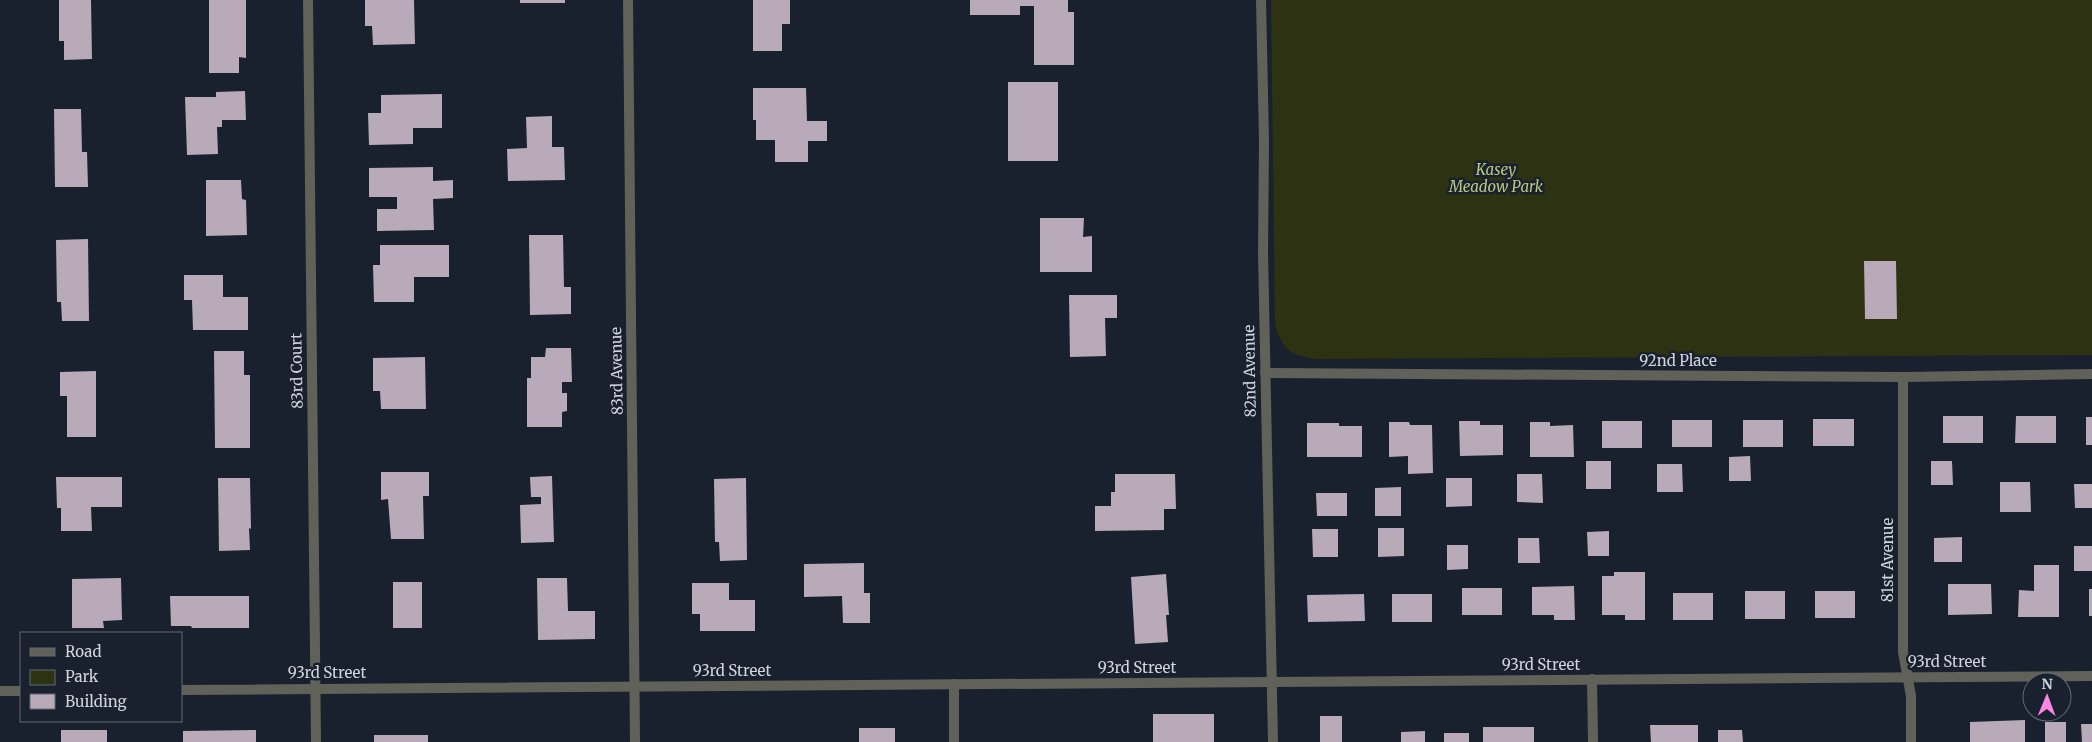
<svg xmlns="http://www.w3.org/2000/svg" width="2092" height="742" font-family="Merriweather,serif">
  <rect width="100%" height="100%" fill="#1a212e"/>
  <path fill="#2d3212" d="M1271,0h821v355l-777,4c-24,-4 -34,-10 -40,-35z"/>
  <g fill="#b9aab9">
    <polygon points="59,0 91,0 92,59 64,60 64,41 59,41"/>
    <polygon points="209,0 246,0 246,58 239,57 239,73 209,73"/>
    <polygon points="365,0 414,0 415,44 373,45 372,26 365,26"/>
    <rect x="520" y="0" width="45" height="3"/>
    <polygon points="753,0 790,0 790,24 782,24 782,51 753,51"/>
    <polygon points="970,0 1068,0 1068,12 1074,12 1074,65 1034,65 1034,6 1020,6 1020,15 970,15"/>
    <rect x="1008" y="82" width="50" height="79"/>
    <polygon points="753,88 806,88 807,121 827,121 827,141 808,141 808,162 775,162 775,140 756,140 756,120 753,120"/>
    <polygon points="245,91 246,120 222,120 222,127 217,127 218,154 187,155 185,97 216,97 216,92"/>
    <polygon points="442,94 442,128 413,128 413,144 369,145 368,113 381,113 381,95"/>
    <polygon points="54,109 81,109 82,152 87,152 88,187 55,187"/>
    <polygon points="552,116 552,147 564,147 565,180 508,181 507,149 527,148 526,117"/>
    <polygon points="433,167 433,181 453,180 453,198 433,199 434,230 377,231 377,209 397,209 397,197 369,197 369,168"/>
    <polygon points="206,180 241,180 242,199 246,200 247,235 206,236"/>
    <polygon points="1040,218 1084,218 1083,237 1092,236 1092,272 1040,272"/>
    <polygon points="529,235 563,235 564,287 571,287 571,314 530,315"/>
    <polygon points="88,239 89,321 62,321 61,302 57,302 56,240"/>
    <polygon points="380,245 449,245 449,277 414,277 414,302 374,302 373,265 380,265"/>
    <polygon points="1864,261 1896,261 1897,319 1865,319"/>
    <polygon points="184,275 223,275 223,297 248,297 248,330 193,330 192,300 184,300"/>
    <polygon points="1069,295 1117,295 1117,318 1105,318 1106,356 1070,357"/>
    <polygon points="546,348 571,348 572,382 562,382 562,393 567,393 567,411 562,412 562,427 527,427 527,378 531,378 531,357 545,357"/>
    <polygon points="214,351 244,351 244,375 250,375 250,448 215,448"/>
    <polygon points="425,357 426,409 381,409 380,391 373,391 373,358"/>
    <polygon points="96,371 96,437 67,437 67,396 60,396 60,372"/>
    <rect x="1943" y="416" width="40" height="27"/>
    <polygon points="2016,416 2056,416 2056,443 2015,443"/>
    <rect x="2086" y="417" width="6" height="28"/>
    <rect x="1813" y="419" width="41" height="27"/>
    <rect x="1672" y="420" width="40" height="27"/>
    <rect x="1743" y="420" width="40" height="27"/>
    <polygon points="1459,421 1480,421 1480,425 1503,425 1503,455 1460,456"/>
    <rect x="1602" y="421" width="40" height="27"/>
    <polygon points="1389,422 1409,422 1410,425 1432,425 1433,473 1408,474 1408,456 1389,457"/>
    <polygon points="1530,422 1550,422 1550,426 1573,425 1574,457 1530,457"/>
    <polygon points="1307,423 1339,423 1339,426 1362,426 1362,457 1307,457"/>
    <polygon points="1750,456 1751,481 1729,481 1729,457"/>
    <rect x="1586" y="461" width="25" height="28"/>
    <polygon points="1931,461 1952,461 1953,485 1931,485"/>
    <polygon points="1657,464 1682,464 1683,492 1657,492"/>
    <polygon points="381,472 429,472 429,496 423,496 424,539 391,539 388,499 381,500"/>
    <polygon points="1115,474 1175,474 1176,509 1164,509 1164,530 1095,531 1095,506 1111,506 1111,492 1115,492"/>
    <polygon points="1517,474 1542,474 1543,503 1517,502"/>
    <polygon points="552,476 554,542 521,543 520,505 541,504 541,497 531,497 530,477"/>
    <polygon points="56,477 122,477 122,507 91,507 92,531 61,531 61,508 57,508"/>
    <polygon points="218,478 250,478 251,529 249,528 250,550 219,551"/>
    <polygon points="746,478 747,560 720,561 719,542 715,542 714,479"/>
    <polygon points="1446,478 1472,478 1472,506 1446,507"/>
    <polygon points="2000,482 2030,482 2031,512 2000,512"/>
    <polygon points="2074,484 2092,484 2092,508 2075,508"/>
    <polygon points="1401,487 1401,516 1375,516 1375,488"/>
    <polygon points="1316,493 1347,493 1347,516 1317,516"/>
    <polygon points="1378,528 1404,528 1404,556 1378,557"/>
    <polygon points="1312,529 1338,529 1338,557 1313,557"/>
    <polygon points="1609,531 1609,556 1588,556 1587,532"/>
    <polygon points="1962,537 1962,562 1934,562 1934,538"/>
    <polygon points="1518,538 1539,538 1540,563 1518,563"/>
    <polygon points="1447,545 1468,545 1468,569 1447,570"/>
    <rect x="2074" y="546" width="18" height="25"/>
    <polygon points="864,563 864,593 870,593 870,623 843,623 842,596 804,597 804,564"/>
    <polygon points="2034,565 2059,565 2059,617 2018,617 2019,590 2034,591"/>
    <polygon points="1614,572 1645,572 1645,620 1625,620 1625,615 1602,615 1602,576 1614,576"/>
    <polygon points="1166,574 1169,615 1166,615 1168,642 1135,644 1131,577"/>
    <polygon points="121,578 122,620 103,621 104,628 72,628 72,579"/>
    <polygon points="537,578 567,578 568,611 595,611 595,639 538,640"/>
    <rect x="393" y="582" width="29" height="46"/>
    <polygon points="692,583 729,583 729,600 755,600 755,631 700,631 700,614 692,614"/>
    <polygon points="1948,584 1991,584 1992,614 1948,615"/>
    <polygon points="1574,586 1575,620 1554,620 1554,615 1532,615 1532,587"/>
    <rect x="1462" y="588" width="40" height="27"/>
    <rect x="2089" y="589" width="3" height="27"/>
    <rect x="1745" y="591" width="40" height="28"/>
    <rect x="1815" y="591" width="40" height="27"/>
    <rect x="1673" y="593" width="40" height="27"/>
    <polygon points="1364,594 1365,621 1308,622 1307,595"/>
    <rect x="1392" y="594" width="40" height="28"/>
    <polygon points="170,596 249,596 249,628 192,628 191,626 171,626"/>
    <rect x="1153" y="714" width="61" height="28"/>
    <rect x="1320" y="716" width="22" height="26"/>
    <polygon points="2025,720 2025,742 1970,742 1970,722"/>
    <rect x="2045" y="722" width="21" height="20"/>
    <polygon points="2081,724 2092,724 2092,742 2082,742"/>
    <polygon points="1650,725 1698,725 1698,742 1651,742"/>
    <rect x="1483" y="727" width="51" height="15"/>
    <rect x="859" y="728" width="36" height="14"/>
    <rect x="61" y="730" width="46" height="12"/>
    <polygon points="256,730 256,742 183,742 183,731"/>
    <polygon points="1718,730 1742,730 1743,742 1718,742"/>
    <polygon points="1425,731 1425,742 1401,742 1401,732"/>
    <rect x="1444" y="733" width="25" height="9"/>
    <rect x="374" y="735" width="54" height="7"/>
  </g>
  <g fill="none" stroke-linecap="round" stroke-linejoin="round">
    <g stroke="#60625a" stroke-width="10">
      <polyline points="308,0 316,742"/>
      <polyline points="628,0 635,742"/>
      <polyline points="1261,0 1264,141 1263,252 1273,742"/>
      <polyline points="1265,373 1903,377 2092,374"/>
      <polyline points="1903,377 1903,652 1911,696 1911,742"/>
      <polyline points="1592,679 1593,742"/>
      <polyline points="954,684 954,742"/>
      <polyline points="181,690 2092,676"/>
      <polyline points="0,691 21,691"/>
    </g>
  </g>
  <g text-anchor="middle" stroke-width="5" stroke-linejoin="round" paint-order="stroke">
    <g font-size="15" font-style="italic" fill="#bbc87f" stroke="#1a212e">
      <text x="1496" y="175">Kasey<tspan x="1496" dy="17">Meadow Park</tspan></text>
    </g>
    <g font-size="15" fill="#d0d5de" stroke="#1a212e">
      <text x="1678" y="366">92nd Place</text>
      <text transform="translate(297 371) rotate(-91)" y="5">83rd Court</text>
      <text transform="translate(617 371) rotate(-91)" y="5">83rd Avenue</text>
      <text transform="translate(1250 371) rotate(-91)" y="5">82nd Avenue</text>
      <text transform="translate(1888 560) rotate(-90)" y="5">81st Avenue</text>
      <text x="1947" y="667">93rd Street</text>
      <text x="1541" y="670">93rd Street</text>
      <text x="1137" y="673">93rd Street</text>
      <text x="732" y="676">93rd Street</text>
      <text x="327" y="678">93rd Street</text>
    </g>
  </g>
  <rect x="20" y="632" width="162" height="90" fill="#1a212e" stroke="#636974"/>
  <rect x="30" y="648" width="25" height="8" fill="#60625a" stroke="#636974"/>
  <text x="65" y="657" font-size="15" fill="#d0d5de">Road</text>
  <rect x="30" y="670" width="25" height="15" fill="#2d3212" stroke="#636974"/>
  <text x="65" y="682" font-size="15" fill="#d0d5de">Park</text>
  <rect x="30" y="694" width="25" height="15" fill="#b9aab9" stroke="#636974"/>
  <text x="65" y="707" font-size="15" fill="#d0d5de">Building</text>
  <g transform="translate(2047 697) rotate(1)"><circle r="24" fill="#1a212e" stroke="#636974"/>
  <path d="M0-4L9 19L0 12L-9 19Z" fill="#fc86e4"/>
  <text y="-8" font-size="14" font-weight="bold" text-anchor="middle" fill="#d0d5de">N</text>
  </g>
</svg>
